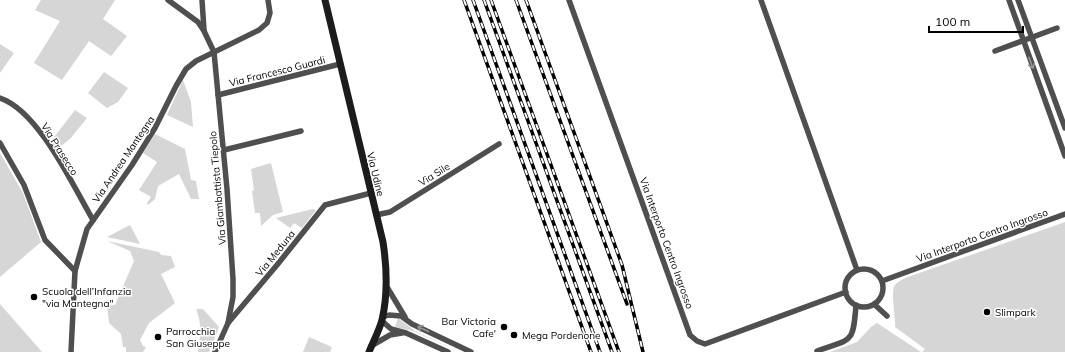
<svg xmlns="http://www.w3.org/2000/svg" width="1065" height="352" font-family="Mulish,sans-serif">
  <rect width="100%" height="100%" fill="#fff"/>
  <g fill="#d6d6d6">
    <polygon points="41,0 115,0 103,19 127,36 111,56 89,41 62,80 34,63 60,21 35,10"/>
    <polygon points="0,44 14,53 0,73"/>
    <polygon points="104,72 128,88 118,102 107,108 88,93"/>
    <polygon points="183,80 191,102 193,127 167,115"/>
    <polygon points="75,110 87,118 70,139 57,149 51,141"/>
    <polygon points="155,134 185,149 191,180 196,181 199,199 191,199 179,174 158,186 155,199 148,205 147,203 151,197 139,190 157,162 143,153"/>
    <polygon points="0,153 23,193 41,242 0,277"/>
    <polygon points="271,163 283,212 273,215 261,226 260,213 255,213 252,191 254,190 251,169"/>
    <polygon points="313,209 316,210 302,228 294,223 290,228 276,218"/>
    <path d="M1065,222v130h-143l3,-3 -30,-22c1,-9 -5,-37 0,-42 2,-3 7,-5 10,-7z"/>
    <polygon points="130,225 140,244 107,237"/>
    <polygon points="107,241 159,252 161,255 171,256 175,267 161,274 175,303 149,323 140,340 143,346 146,347 143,352 126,352 126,347 123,347 121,334 109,323 107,305 115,305 134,261 130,251"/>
    <polygon points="0,304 42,352 0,352"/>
    <path d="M196,309h7l16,18 -10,25h-11c3,-16 4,-28 -2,-43z"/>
    <polygon points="398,318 415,331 460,352 413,331 395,327"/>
    <polygon points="877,323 921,352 830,352 857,342 871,327"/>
    <polygon points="309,337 332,347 330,352 303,352"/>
  </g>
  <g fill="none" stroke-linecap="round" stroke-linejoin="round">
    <g stroke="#4f4f4f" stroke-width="5.5">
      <polyline points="168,0 198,22 204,31 214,52 227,189 233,279 233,297 228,323"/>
      <polyline points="202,0 204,30"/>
      <polyline points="569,0 690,335 697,341 705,344 846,292"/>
      <polyline points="761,0 857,270"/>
      <polyline points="1009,0 1065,156"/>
      <polyline points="1018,0 1065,128"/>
      <polyline points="995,51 1057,28"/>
      <polyline points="218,95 340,64"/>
      <path d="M0,98c39,13 73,88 93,122"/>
      <polyline points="0,143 24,185 45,240 75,271"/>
      <polyline points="224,150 301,131"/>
      <polyline points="376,215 390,212 499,144"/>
      <circle cx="864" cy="288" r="19"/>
      <polyline points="882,281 1065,214"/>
      <polyline points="387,287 405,317"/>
      <polyline points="874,304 887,316"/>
      <polyline points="383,317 389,315 401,316 412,324 471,352"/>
      <polyline points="382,321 391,329 406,333 448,352"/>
      <polyline points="371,346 390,335 402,333"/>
      <path d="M817,351c35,-13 36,-6 39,-46"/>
      <polyline points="71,352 75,271 87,229 132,165 155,128 176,86 186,69 196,61 259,30 267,23 270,13 268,0"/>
      <polyline points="215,352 228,323 277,265 325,205 371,193"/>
    </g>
    <path stroke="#1c1c1c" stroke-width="7" d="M325,0l58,242c4,26 5,52 -1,78 -3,11 -9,22 -13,32"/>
    <g stroke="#000" stroke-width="3.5">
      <g id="rail">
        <polyline points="464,0 591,352"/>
        <polyline points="473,0 600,352"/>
        <polyline points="484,0 612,352"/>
        <polyline points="491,0 619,352"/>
        <polyline points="516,0 627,304"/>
        <polyline points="526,0 622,265 643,352"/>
      </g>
    </g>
    <use href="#rail" stroke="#fff" stroke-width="2" stroke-dasharray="6" stroke-linecap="butt"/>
  </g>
  <defs><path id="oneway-shaft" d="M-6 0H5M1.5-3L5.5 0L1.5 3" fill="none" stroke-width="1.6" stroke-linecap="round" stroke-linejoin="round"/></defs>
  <g stroke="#959595">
    <use href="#oneway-shaft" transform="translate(1031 63) rotate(70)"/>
    <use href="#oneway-shaft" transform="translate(423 329) rotate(-155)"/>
  </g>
  <g fill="#000" stroke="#fff" stroke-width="1.5">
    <circle cx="34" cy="297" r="4"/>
    <circle cx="987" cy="312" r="4"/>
    <circle cx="504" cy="327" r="4"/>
    <circle cx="514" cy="335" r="4"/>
    <circle cx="158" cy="337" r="4"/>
  </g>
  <g text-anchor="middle" stroke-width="3" stroke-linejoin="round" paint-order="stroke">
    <g font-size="10" fill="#000" stroke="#fff">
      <text transform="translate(277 71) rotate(-14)" y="4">Via Francesco Guardi</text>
      <text transform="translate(60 149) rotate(58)" y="4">Via Prasecco</text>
      <text transform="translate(123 159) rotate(-56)" y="4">Via Andrea Mantegna</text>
      <text transform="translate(376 174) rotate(76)" y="4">Via Udine</text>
      <text transform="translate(434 174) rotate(-32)" y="4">Via Sile</text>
      <text transform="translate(217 188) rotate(-95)" y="4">Via Giambattista Tiepolo</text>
      <text transform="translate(982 235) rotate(-20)" y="4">Via Interporto Centro Ingrosso</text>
      <text transform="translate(667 243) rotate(70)" y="4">Via Interporto Centro Ingrosso</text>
      <text transform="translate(275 253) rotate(-51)" y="4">Via Meduna</text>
    </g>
    <g font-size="10" fill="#000" stroke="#fff" text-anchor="start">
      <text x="42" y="295">Scuola dell’Infanzia<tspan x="42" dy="12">"via Mantegna"</tspan></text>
      <text x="995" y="316">Slimpark</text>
      <text x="496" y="325" text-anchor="end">Bar Victoria<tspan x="496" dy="12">Cafe'</tspan></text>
      <text x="166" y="335">Parrocchia<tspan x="166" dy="12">San Giuseppe</tspan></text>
      <text x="522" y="339">Mega Pordenone</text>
    </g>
  </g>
  <path d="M929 26v6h94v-6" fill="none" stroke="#000000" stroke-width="2"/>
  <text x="935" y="26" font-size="12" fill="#000000" stroke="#ffffff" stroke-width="3" paint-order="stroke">100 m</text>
</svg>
